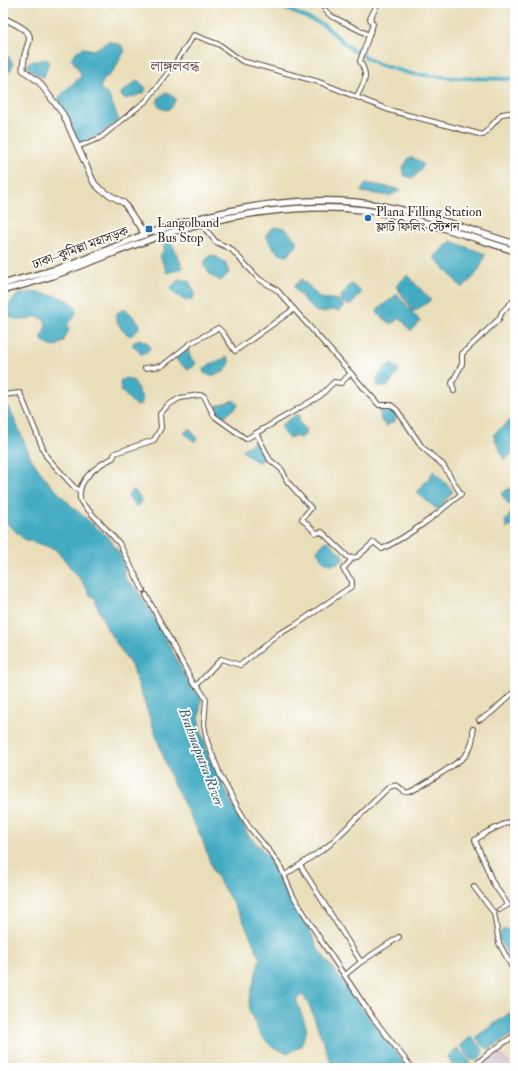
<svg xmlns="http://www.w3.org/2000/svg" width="518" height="1071" font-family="'IM FELL Double Pica','Noto Serif Bengali',serif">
  <rect width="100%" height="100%" fill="#fff"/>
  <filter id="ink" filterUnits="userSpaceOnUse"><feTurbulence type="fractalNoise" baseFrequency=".025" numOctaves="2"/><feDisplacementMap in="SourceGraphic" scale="8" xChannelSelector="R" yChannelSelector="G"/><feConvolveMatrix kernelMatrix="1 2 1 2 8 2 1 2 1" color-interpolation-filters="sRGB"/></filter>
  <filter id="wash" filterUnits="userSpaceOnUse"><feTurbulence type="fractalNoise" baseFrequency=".012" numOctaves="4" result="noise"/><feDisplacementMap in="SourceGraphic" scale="16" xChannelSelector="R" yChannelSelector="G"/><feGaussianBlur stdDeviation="0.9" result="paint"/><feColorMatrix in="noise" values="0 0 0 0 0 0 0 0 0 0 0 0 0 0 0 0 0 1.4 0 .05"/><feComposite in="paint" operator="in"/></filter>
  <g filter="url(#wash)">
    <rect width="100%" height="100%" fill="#e9deba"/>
    <polygon fill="#d2bdc8" points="493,1050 499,1051 515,1068 472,1068"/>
    <g fill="#42abc2" stroke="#3e6a70">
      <polygon points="109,41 121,45 125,50 113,72 104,79 100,88 109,96 119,120 99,135 79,144 59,101 59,97 81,76 81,74 71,58 77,51 84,48 94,50"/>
      <polygon points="3,53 9,57 13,64 10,71 3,77"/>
      <polygon points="47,59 49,62 44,77 42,77 28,68 29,62"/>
      <polygon points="138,80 146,88 144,93 126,99 122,97 121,93"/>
      <polygon points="165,93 169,93 176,99 171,108 166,110 160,108 157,103 159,97"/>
      <polygon points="409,158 414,158 423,164 422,169 413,178 405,176 403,172 403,167"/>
      <polygon points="366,183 398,189 401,190 389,196 362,192 361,191"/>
      <path d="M274,227l11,1 11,12 1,6 -10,10c-10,0 -19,-13 -21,-22z"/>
      <path d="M451,241l34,13c-3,15 -12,25 -23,34l-28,-31z"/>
      <polygon points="171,242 183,268 167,273 160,256 164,250 164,244"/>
      <polygon points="214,255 226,264 229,273 221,281 211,276 203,264 209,256"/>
      <polygon points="407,275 431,300 415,311 413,311 396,286"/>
      <polygon points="179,279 189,281 195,293 192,299 186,301 176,295 170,288"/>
      <path d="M302,279l18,19 20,2 5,7 -7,4c-7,-3 -13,2 -20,1 -6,-1 -18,-18 -23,-23v-4z"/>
      <polygon points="351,284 362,292 352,304 348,305 343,302 341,296"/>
      <path d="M32,292c10,2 50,4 43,23 -1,3 -5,7 -8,10l2,4 -6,13 -9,5 -6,-2 -7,-6 5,-14 -1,-4c-12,-9 -11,-1 -22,-1 -7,1 -13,-4 -19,-7v-3l13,-15z"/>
      <polygon points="397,294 420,321 411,331 400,318 391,324 377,313 378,309"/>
      <polygon points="125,308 140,324 138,330 130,336 122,330 115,318 117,313"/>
      <polygon points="139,339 146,342 151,347 145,354 141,354 133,346 133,343"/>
      <polygon points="185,348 188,349 191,359 196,362 194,366 188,370 176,360 177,355"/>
      <polygon points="228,357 230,363 224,372 211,376 204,373 203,370 210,364"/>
      <polygon points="392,363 399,370 388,387 378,386 377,378 387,366"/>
      <polygon points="125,378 134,381 143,400 141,404 137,406 134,404 121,391 120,381"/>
      <polygon points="234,400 238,404 237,407 221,419 213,412 216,406"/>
      <polygon points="3,402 10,409 32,460 48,482 75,509 109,538 120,554 125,567 124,573 126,580 136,588 156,620 190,685 201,697 199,723 209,757 248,835 274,862 286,892 312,934 318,949 408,1068 333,1068 310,1007 303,995 296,999 307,1029 301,1046 289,1053 273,1048 261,1036 250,1012 249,1001 260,958 242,918 213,871 202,839 172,781 132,667 107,629 96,604 96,598 91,596 81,580 55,549 24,539 3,520"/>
      <polygon points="390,408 398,415 395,421 386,426 381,421 379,409"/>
      <polygon points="297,414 300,416 299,422 306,430 304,436 300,438 295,436 288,438 283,432 281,425"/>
      <polygon points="515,416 515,452 504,459 493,435"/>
      <polygon points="189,428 197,438 195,442 184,433"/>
      <polygon points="256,441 263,455 263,460 259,462 254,460 243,451 243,449"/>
      <polygon points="434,471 453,491 438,510 417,493"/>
      <polygon points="513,486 515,488 515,500 509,505 501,494"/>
      <polygon points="134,490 142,500 137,508 128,497 130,492"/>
      <polygon points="515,506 515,525 507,528 505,522"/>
      <path d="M327,540l18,18c-12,10 -22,8 -28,-8z"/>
      <path d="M506,929c12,4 9,24 9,35l-4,-1 -12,-25 2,-7z"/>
      <path d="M511,1012l4,3v18l-26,16c-5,-1 -13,-8 -12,-13z"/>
      <polygon points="470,1037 474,1039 483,1050 481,1057 475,1061 469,1058 460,1046"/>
      <polygon points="457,1048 470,1061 470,1066 467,1068 453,1068 448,1056"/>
    </g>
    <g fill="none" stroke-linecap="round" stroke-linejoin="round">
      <g stroke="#42abc2" stroke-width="4">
        <polyline points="104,3 116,3"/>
        <polyline points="272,3 324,25 351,49 378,64 412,74 455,78 515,79"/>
      </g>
    </g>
  </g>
  <g filter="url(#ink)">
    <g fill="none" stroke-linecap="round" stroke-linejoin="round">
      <g stroke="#554535" stroke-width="6">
        <g id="minor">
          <polyline points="325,10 331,16 369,35"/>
          <path d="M357,96c8,-16 12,-18 3,-35l13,-37 -3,-5 8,-16"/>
          <polyline points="77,147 100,138 147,100 174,65 194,35 220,45 242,61 319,82 389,110 483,135 502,114 515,112"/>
          <path d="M202,225l14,17 15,7 28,30 18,11 102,115h12l6,5 25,37 21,18 18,29c-25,21 -49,40 -79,55l-8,-7 -17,15 -8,1 -27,-26 -6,1 -14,-14 9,-11 -24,-27 -5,-11 -12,-10 -14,-27"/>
          <polyline points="145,368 162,366 191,343 218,328 223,333 235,351 294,309"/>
          <polyline points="454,391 452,383 462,364 462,354 499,319 502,312 515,299"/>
          <polyline points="3,395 20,393 46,456 74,487 80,491"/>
          <path d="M143,590l-24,-47 -38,-41c-7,-20 16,-37 32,-44l2,-5 39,-13 7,-12 -1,-14 8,-9 12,-7 19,-3 5,1 10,20 32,23 74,-43 14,-14 7,1 10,-10"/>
          <polyline points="146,595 193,683 199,688 206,699 204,724 207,741 221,777 238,808 250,828 271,853 281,868 292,894 322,942 373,1018 412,1068"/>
          <polyline points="196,686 221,659 240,665 243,663 280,633 294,626 352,586 352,581 343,569 353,558"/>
          <polyline points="479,720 491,713 515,691"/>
          <polyline points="300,865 361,962"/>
          <path d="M285,875l43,-29 60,-58c14,-8 11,6 21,4 9,-3 52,-31 57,-37 6,-9 8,-16 7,-26"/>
          <polyline points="474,887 494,913 499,943 515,973"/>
          <polyline points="499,910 508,905 493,883 475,840 487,832 515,819"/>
          <polyline points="345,975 361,962 399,937"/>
          <polyline points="472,1068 489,1053 515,1035"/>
        </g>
      </g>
      <g stroke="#554535" stroke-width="7">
        <path id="major" d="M3,18c44,20 20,18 20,52l16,12 24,32 31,69 7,7 23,13 21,32"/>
      </g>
      <g stroke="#554535" stroke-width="8">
        <g id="highway">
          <path d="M3,284c24,-7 49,-13 73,-21 23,-9 46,-20 70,-29 65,-22 139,-38 208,-32 55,5 109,26 161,42"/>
          <path d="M3,290c58,-13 110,-39 166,-57 59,-19 133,-30 194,-23 52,6 103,26 152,41"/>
        </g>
      </g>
      <use href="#minor" stroke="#fff" stroke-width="4"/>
      <use href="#major" stroke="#fff" stroke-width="5"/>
      <use href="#highway" stroke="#fff" stroke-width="5.5"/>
    </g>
  </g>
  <g fill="#1f6fb2" stroke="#fff" stroke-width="1.5">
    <circle cx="368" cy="218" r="4"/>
    <rect x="145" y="225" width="8" height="8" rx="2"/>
  </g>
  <g text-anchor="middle" stroke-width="3.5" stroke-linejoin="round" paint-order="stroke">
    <g font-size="13" fill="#3b2a1e" stroke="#fff" text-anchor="start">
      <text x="376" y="216">Plana Filling Station<tspan x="376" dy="15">ফ্লাট ফিলিং স্টেশন</tspan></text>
      <text x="157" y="227">Langolband<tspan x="157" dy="15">Bus Stop</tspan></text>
    </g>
    <g font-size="13" fill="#3b2a1e" stroke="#fff">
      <text transform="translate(80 247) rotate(-20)" y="5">ঢাকা–কুমিল্লা মহাসড়ক</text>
    </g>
    <g font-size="14" font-style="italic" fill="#3e6468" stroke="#fff">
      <text transform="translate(202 757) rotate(69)" y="5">Brahmaputra River</text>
    </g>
    <g font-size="15" fill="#73564d" stroke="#fff">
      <text x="175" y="71">লাঙ্গলবন্ধ</text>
    </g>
  </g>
  <rect width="518" height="1071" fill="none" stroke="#fff" stroke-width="16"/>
</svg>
